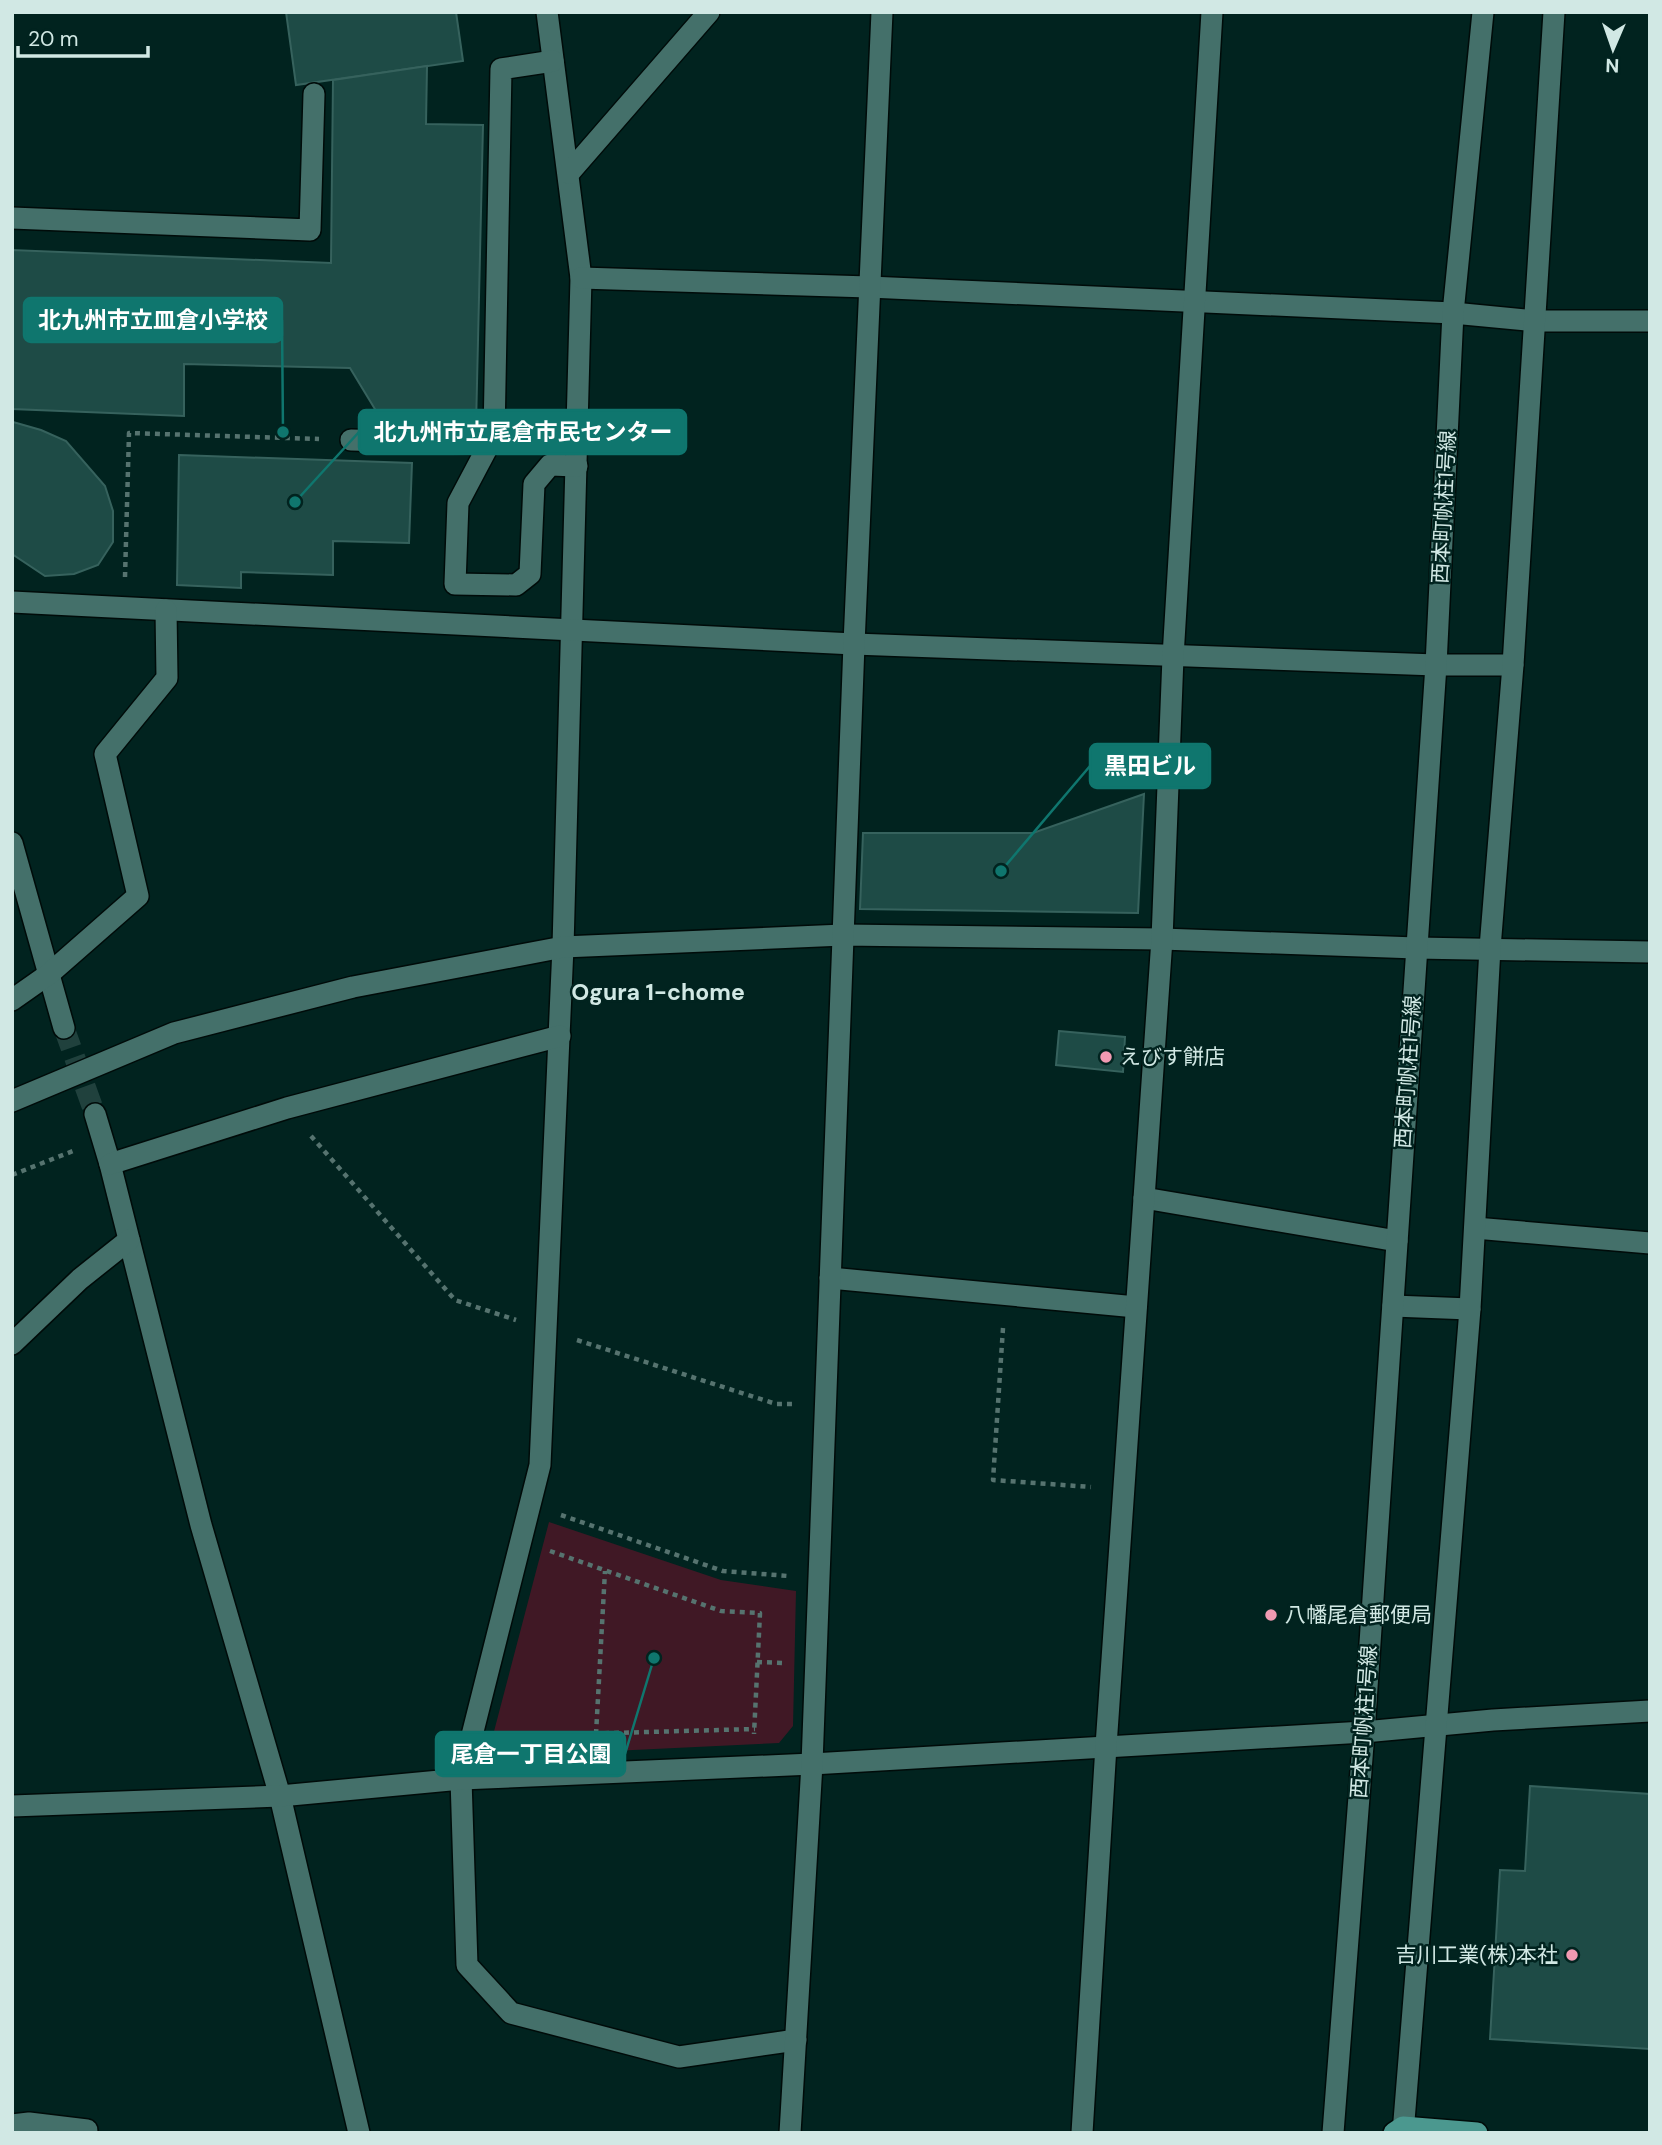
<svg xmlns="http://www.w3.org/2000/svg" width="1662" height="2145" font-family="'DM Sans','Noto Sans JP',sans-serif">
  <rect width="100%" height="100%" fill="#01231f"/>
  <polygon fill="#401825" points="549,1522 721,1580 796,1591 793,1726 779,1743 506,1756 492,1739"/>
  <g fill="#1e4b46" stroke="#36625d" stroke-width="2">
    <polygon points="286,12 456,12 463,61 296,85"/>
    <polygon points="427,66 426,124 483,125 476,427 384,424 350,368 184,364 184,416 12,409 12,250 331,263 333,80"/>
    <polygon points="13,422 41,430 66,441 105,486 113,511 113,542 98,565 74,574 45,576 12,554"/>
    <polygon points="179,455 412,463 409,543 333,541 333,575 241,572 241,588 177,585"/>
    <polygon points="1144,794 1138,913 860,909 863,833 1033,833"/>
    <polygon points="1059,1031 1125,1037 1123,1072 1056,1065"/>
    <polygon points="1530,1786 1650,1794 1650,2049 1490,2039 1500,1870 1525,1871"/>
  </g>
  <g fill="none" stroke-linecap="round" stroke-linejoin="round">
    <polyline stroke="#20413d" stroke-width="21" stroke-dasharray="21 10" stroke-linecap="butt" points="64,1028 95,1114"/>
    <g stroke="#000b09" stroke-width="24">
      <g id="minor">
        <polyline points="547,12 581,278 563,947 540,1465 461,1779 467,1965 511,2013 679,2057 796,2040"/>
        <polyline points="553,61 501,69 494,435 458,503 455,584 516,585 530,574 534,484 550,465 577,466"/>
        <polyline points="569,173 709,12"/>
        <polyline points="12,218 310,230 314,94"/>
        <polyline points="581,278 869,287 1453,313 1536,321 1650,321"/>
        <polyline points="351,440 488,444"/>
        <polyline points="12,602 854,644 1436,665 1513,665"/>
        <polyline points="12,843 64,1028"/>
        <polyline points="12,1000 49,974 138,896 105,754 167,678 166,610"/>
        <polyline points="12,1101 174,1033 353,987 563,947 843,935 1162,939 1416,948 1650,952"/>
        <polyline points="95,1114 110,1164 201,1525 280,1796 359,2133"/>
        <polyline points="110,1164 287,1108 560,1036"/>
        <polyline points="1144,1198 1397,1241"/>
        <polyline points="1475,1228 1650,1243"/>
        <polyline points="830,1278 1136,1307"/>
        <polyline points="1393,1306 1470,1309"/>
        <polyline points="12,1344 80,1279 129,1240"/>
        <polyline points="12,1806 280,1796 461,1779 812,1764 1364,1732 1493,1720 1650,1711"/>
        <polyline points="12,2125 29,2123 87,2130"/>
        <polyline points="790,2133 812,1764 854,644 882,12"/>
        <polyline points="1082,2133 1106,1746 1162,939 1173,657 1212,12"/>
        <polyline points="1333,2133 1364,1732 1436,665 1453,313 1483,12"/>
        <polyline points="1403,2133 1470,1309 1490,948 1513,665 1554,12"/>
      </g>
    </g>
    <g stroke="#000b09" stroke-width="24">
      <polyline id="major" points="1394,2133 1403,2127 1477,2133"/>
    </g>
    <g stroke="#56736f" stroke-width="4.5" stroke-dasharray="5 5" stroke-linecap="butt">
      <polyline points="125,577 129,433 319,439"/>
      <polyline points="311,1136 455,1300 516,1320"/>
      <polyline points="12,1175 73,1151"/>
      <polyline points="1003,1328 993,1480 1091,1487"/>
      <polyline points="577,1340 776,1404 793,1404"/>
      <polyline points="561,1515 723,1571 788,1576"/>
      <polyline points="550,1551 721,1611 760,1613 754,1734"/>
      <polyline points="757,1662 784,1663"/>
      <polyline points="596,1734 605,1571"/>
      <polyline points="504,1736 755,1729"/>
    </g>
    <use href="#minor" stroke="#44706a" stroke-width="21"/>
    <use href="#major" stroke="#4b988f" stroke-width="21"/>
  </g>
  <g fill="#f19ab2" stroke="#01231f" stroke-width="2.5">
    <circle cx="1106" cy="1057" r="7"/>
    <circle cx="1271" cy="1615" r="7"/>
    <circle cx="1572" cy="1955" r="7"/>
  </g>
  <g text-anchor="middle" stroke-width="5" stroke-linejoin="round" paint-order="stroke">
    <g font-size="21" fill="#d1e8e4" stroke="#01231f">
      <text transform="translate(1444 507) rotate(-87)" y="7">西本町帆柱1号線</text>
      <text transform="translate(1408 1072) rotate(-86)" y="7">西本町帆柱1号線</text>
      <text transform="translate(1364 1722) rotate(-86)" y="7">西本町帆柱1号線</text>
    </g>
    <g font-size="21" fill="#d1e8e4" stroke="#01231f" text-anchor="start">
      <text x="1120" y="1064">えびす餅店</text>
      <text x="1285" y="1622">八幡尾倉郵便局</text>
      <text x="1558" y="1962" text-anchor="end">吉川工業(株)本社</text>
    </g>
    <g font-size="23" font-weight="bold" fill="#d1e8e4" stroke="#01231f">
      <text x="658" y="1000">Ogura 1-chome</text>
    </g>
  </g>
  <path fill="none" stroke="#0f766e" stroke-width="2.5" d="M283 432L282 320M295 502L359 432M1001 871L1090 766M654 1658L625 1754"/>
  <g fill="#0f766e" stroke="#01231f" stroke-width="2.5">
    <circle cx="283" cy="432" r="7"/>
    <circle cx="295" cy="502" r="7"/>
    <circle cx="1001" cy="871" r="7"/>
    <circle cx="654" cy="1658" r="7"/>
  </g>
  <g fill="#0f766e" stroke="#0f766e" stroke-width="2.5">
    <rect x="24" y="298" width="258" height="44" rx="7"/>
    <rect x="359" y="410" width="327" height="44" rx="7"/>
    <rect x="1090" y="744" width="120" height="44" rx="7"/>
    <rect x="436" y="1732" width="189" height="44" rx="7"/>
  </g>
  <g font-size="23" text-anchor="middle" font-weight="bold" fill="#fff">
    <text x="153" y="328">北九州市立皿倉小学校</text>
    <text x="523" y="440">北九州市立尾倉市民センター</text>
    <text x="1150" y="774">黒田ビル</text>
    <text x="531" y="1762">尾倉一丁目公園</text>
  </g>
  <rect width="1662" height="2145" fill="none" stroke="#d1e8e4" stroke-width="28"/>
  <g transform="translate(1613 49) rotate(182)" stroke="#01231f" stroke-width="5" paint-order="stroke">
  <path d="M0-5L12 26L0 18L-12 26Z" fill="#d1e8e4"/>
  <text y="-10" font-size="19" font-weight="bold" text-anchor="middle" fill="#d1e8e4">N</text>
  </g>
  <path d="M18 46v10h130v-10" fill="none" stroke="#d1e8e4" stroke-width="3.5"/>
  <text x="28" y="46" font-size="21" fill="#d1e8e4" stroke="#01231f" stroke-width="5" paint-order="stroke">20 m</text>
</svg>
